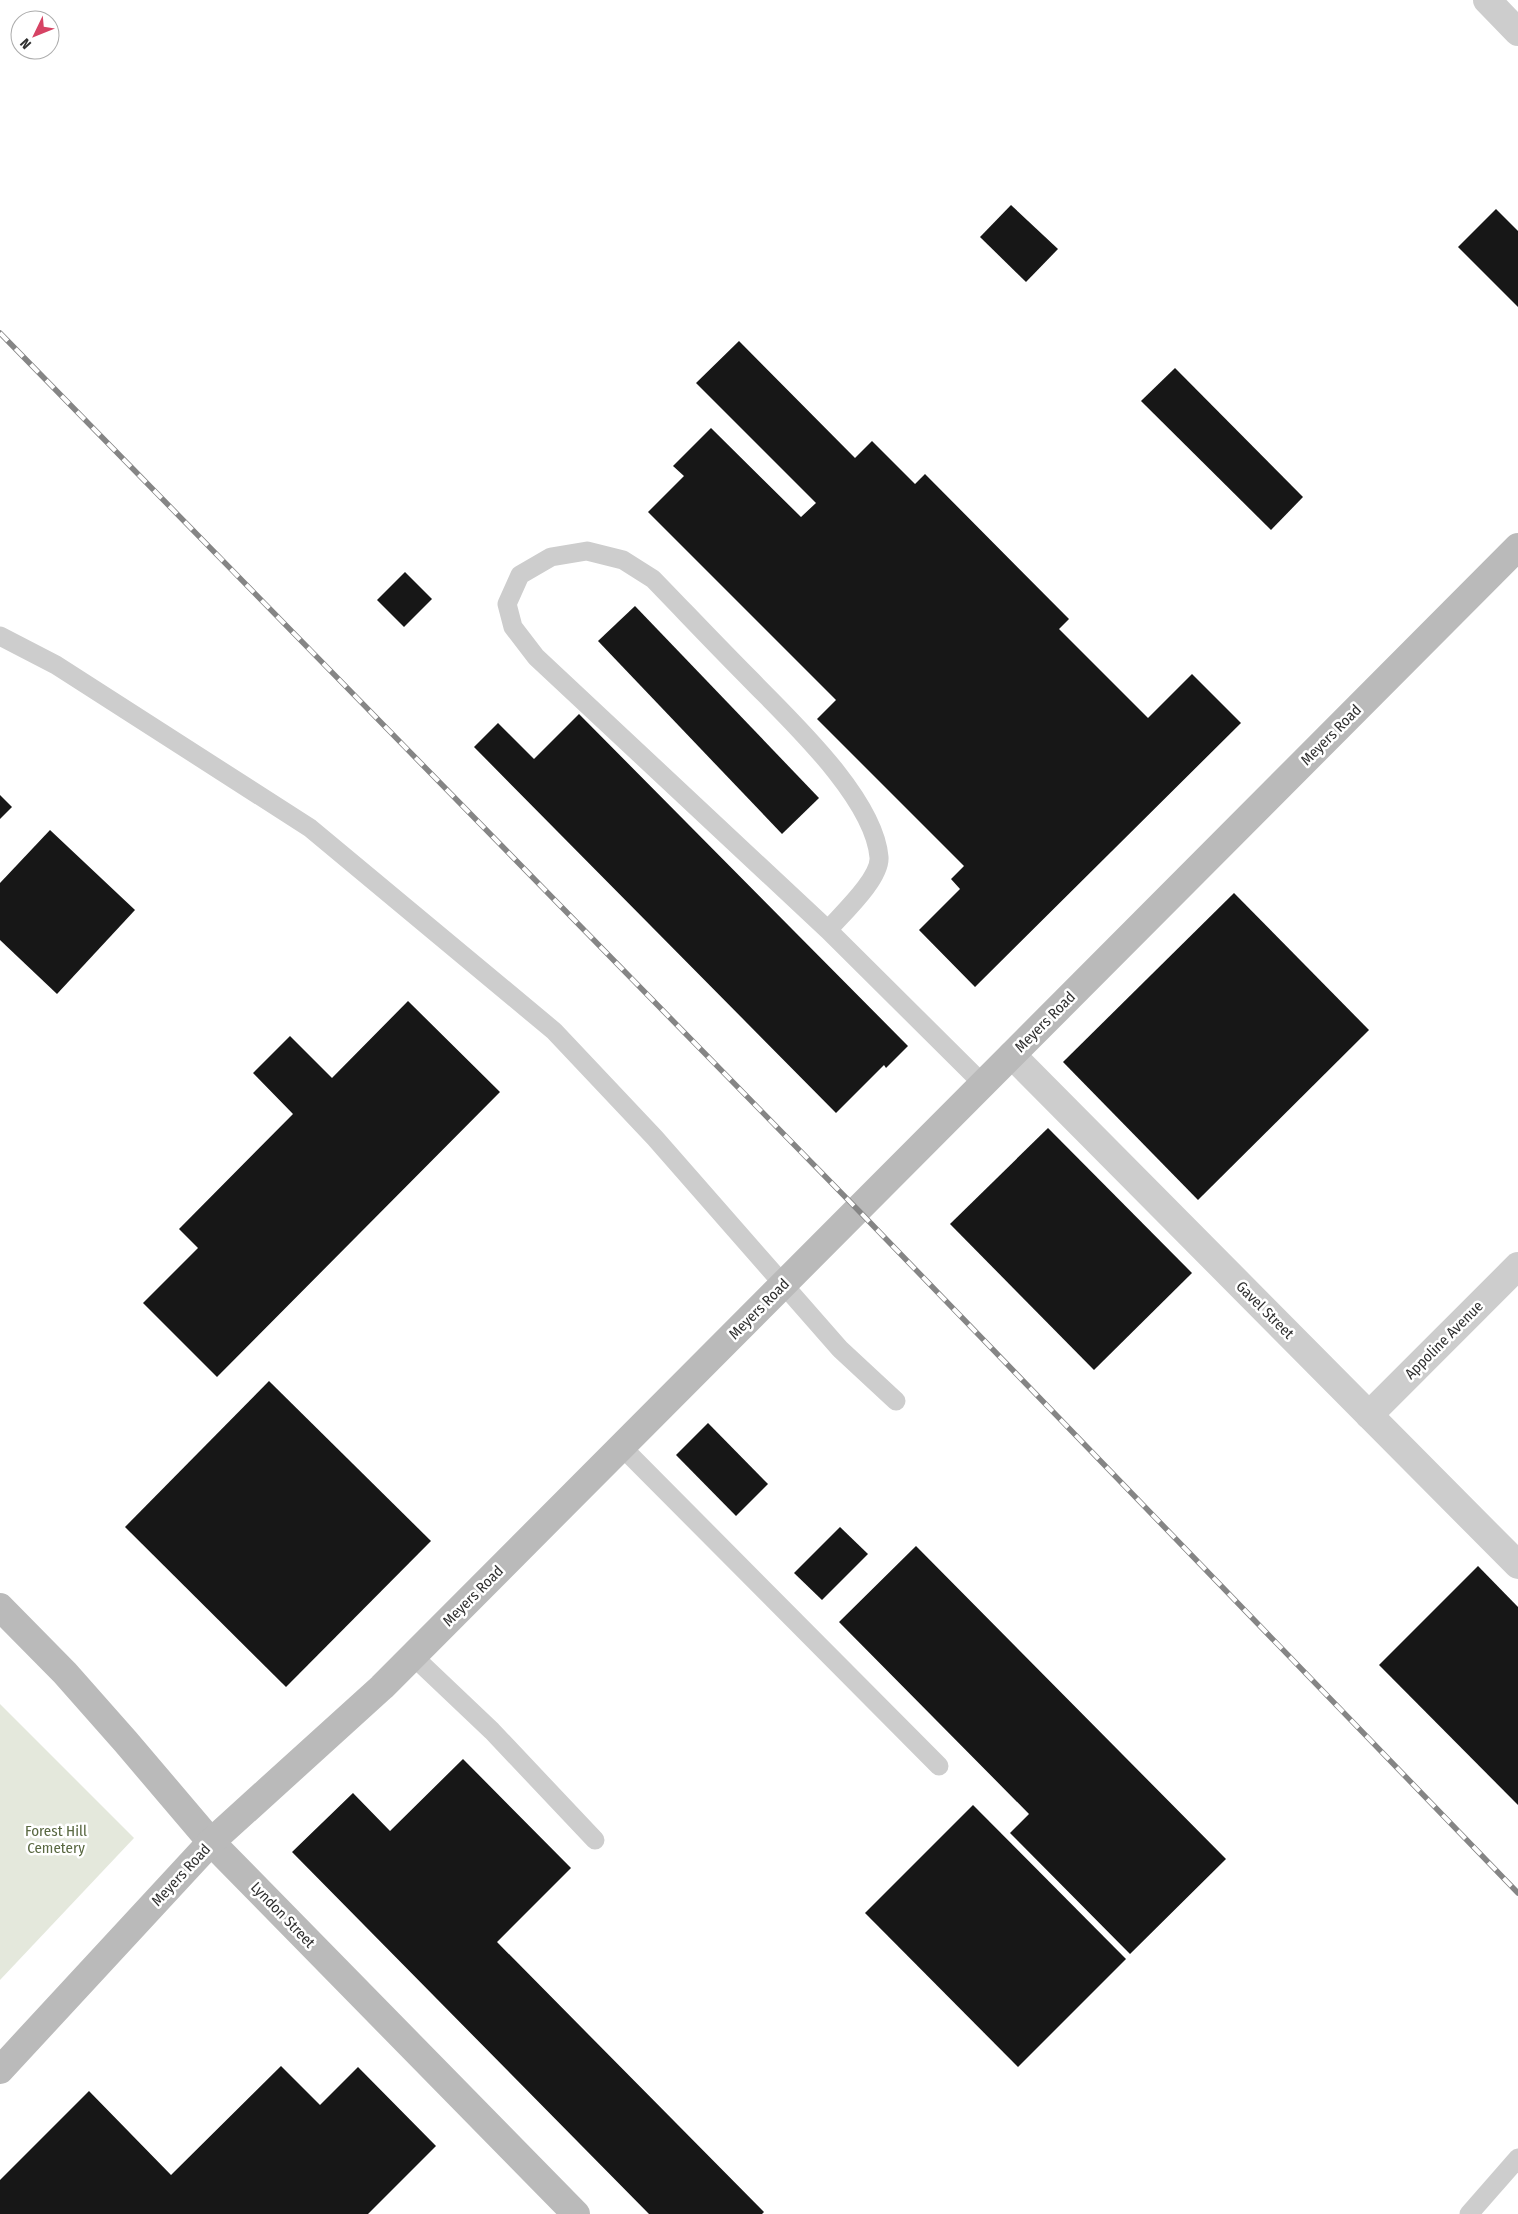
<svg xmlns="http://www.w3.org/2000/svg" width="1518" height="2214" font-family="'Fira Sans Condensed',sans-serif">
  <rect width="100%" height="100%" fill="#fff"/>
  <polygon fill="#e4e8dc" points="0,1704 134,1838 0,1980"/>
  <g fill="#171717">
    <polygon points="1011,205 1058,249 1026,282 980,237"/>
    <polygon points="1496,209 1518,231 1518,307 1458,247"/>
    <polygon points="739,341 855,458 872,441 915,484 925,474 1069,619 1059,629 1148,718 1192,674 1241,723 975,987 919,930 960,889 951,879 964,866 817,719 836,700 648,512 684,476 673,466 711,428 801,517 816,503 696,383"/>
    <polygon points="1175,368 1303,497 1271,530 1141,401"/>
    <polygon points="405,572 432,599 404,627 377,600"/>
    <polygon points="635,606 819,798 782,834 598,641"/>
    <polygon points="579,714 908,1046 886,1068 884,1065 836,1113 474,747 498,723 534,759"/>
    <polygon points="0,795 12,807 0,819"/>
    <polygon points="50,830 135,910 57,994 0,940 0,883"/>
    <polygon points="1234,893 1369,1030 1198,1200 1063,1062"/>
    <polygon points="408,1001 500,1092 217,1377 143,1303 198,1248 179,1229 293,1114 253,1073 290,1036 332,1078"/>
    <polygon points="1048,1128 1192,1273 1094,1370 950,1224"/>
    <polygon points="269,1381 431,1541 286,1687 125,1527"/>
    <polygon points="708,1423 768,1484 736,1516 676,1455"/>
    <polygon points="840,1527 868,1554 822,1600 794,1573"/>
    <polygon points="916,1546 1226,1859 1130,1954 1010,1833 1029,1814 839,1622"/>
    <polygon points="1478,1566 1518,1607 1518,1805 1379,1665"/>
    <polygon points="463,1759 571,1868 497,1942 764,2212 762,2214 649,2214 292,1852 353,1793 390,1831"/>
    <polygon points="973,1805 1126,1959 1018,2067 865,1913"/>
    <polygon points="281,2066 320,2105 358,2067 436,2146 368,2214 0,2214 0,2180 89,2091 171,2175"/>
  </g>
  <g fill="none" stroke-linecap="round" stroke-linejoin="round">
    <g stroke="#cdcdcd" stroke-width="19">
      <polyline points="0,636 56,665 310,828 554,1031 655,1138 840,1349 896,1401"/>
      <path d="M828,930c14,-16 53,-52 51,-73 -5,-59 -88,-136 -128,-177 -33,-33 -65,-67 -98,-101l-30,-19 -36,-9 -36,6 -31,18 -13,29 6,23 23,30 292,273 155,154"/>
      <polyline points="622,1447 939,1766"/>
      <polyline points="413,1656 492,1731 595,1840"/>
      <polyline points="1469,2214 1518,2158"/>
    </g>
    <g stroke="#cdcdcd" stroke-width="28">
      <polyline points="1487,0 1518,32"/>
      <polyline points="1012,1055 1518,1565"/>
      <polyline points="1369,1415 1518,1266"/>
    </g>
    <g stroke="#bababa" stroke-width="28">
      <polyline points="0,1607 65,1673 126,1742 211,1842 576,2214"/>
      <polyline points="0,2070 211,1842 382,1687 1518,547"/>
    </g>
    <g stroke="#858585" stroke-width="5.5">
      <polyline id="rail" points="0,333 858,1210 1518,1893"/>
    </g>
    <use href="#rail" stroke="#fff" stroke-width="4" stroke-dasharray="11" stroke-linecap="butt"/>
  </g>
  <g text-anchor="middle" stroke-width="5" stroke-linejoin="round" paint-order="stroke">
    <g font-size="15" fill="#303030" stroke="#fff">
      <text transform="translate(1331 735) rotate(-45)" y="5">Meyers Road</text>
      <text transform="translate(1045 1022) rotate(-45)" y="5">Meyers Road</text>
      <text transform="translate(759 1309) rotate(-45)" y="5">Meyers Road</text>
      <text transform="translate(1265 1310) rotate(45)" y="5">Gavel Street</text>
      <text transform="translate(1444 1340) rotate(-45)" y="5">Appoline Avenue</text>
      <text transform="translate(473 1596) rotate(-45)" y="5">Meyers Road</text>
      <text transform="translate(181 1875) rotate(-47)" y="5">Meyers Road</text>
      <text transform="translate(283 1915) rotate(46)" y="5">Lyndon Street</text>
    </g>
    <g font-size="15" fill="#596841" stroke="#fff">
      <text x="56" y="1836">Forest Hill<tspan x="56" dy="17">Cemetery</tspan></text>
    </g>
  </g>
  <g transform="translate(35 35) rotate(227)"><circle r="24" fill="#ffffff" stroke="#acacac"/>
  <path d="M0-4L9 19L0 12L-9 19Z" fill="#d64364"/>
  <text y="-8" font-size="14" font-weight="bold" text-anchor="middle" fill="#303030">N</text>
  </g>
</svg>
